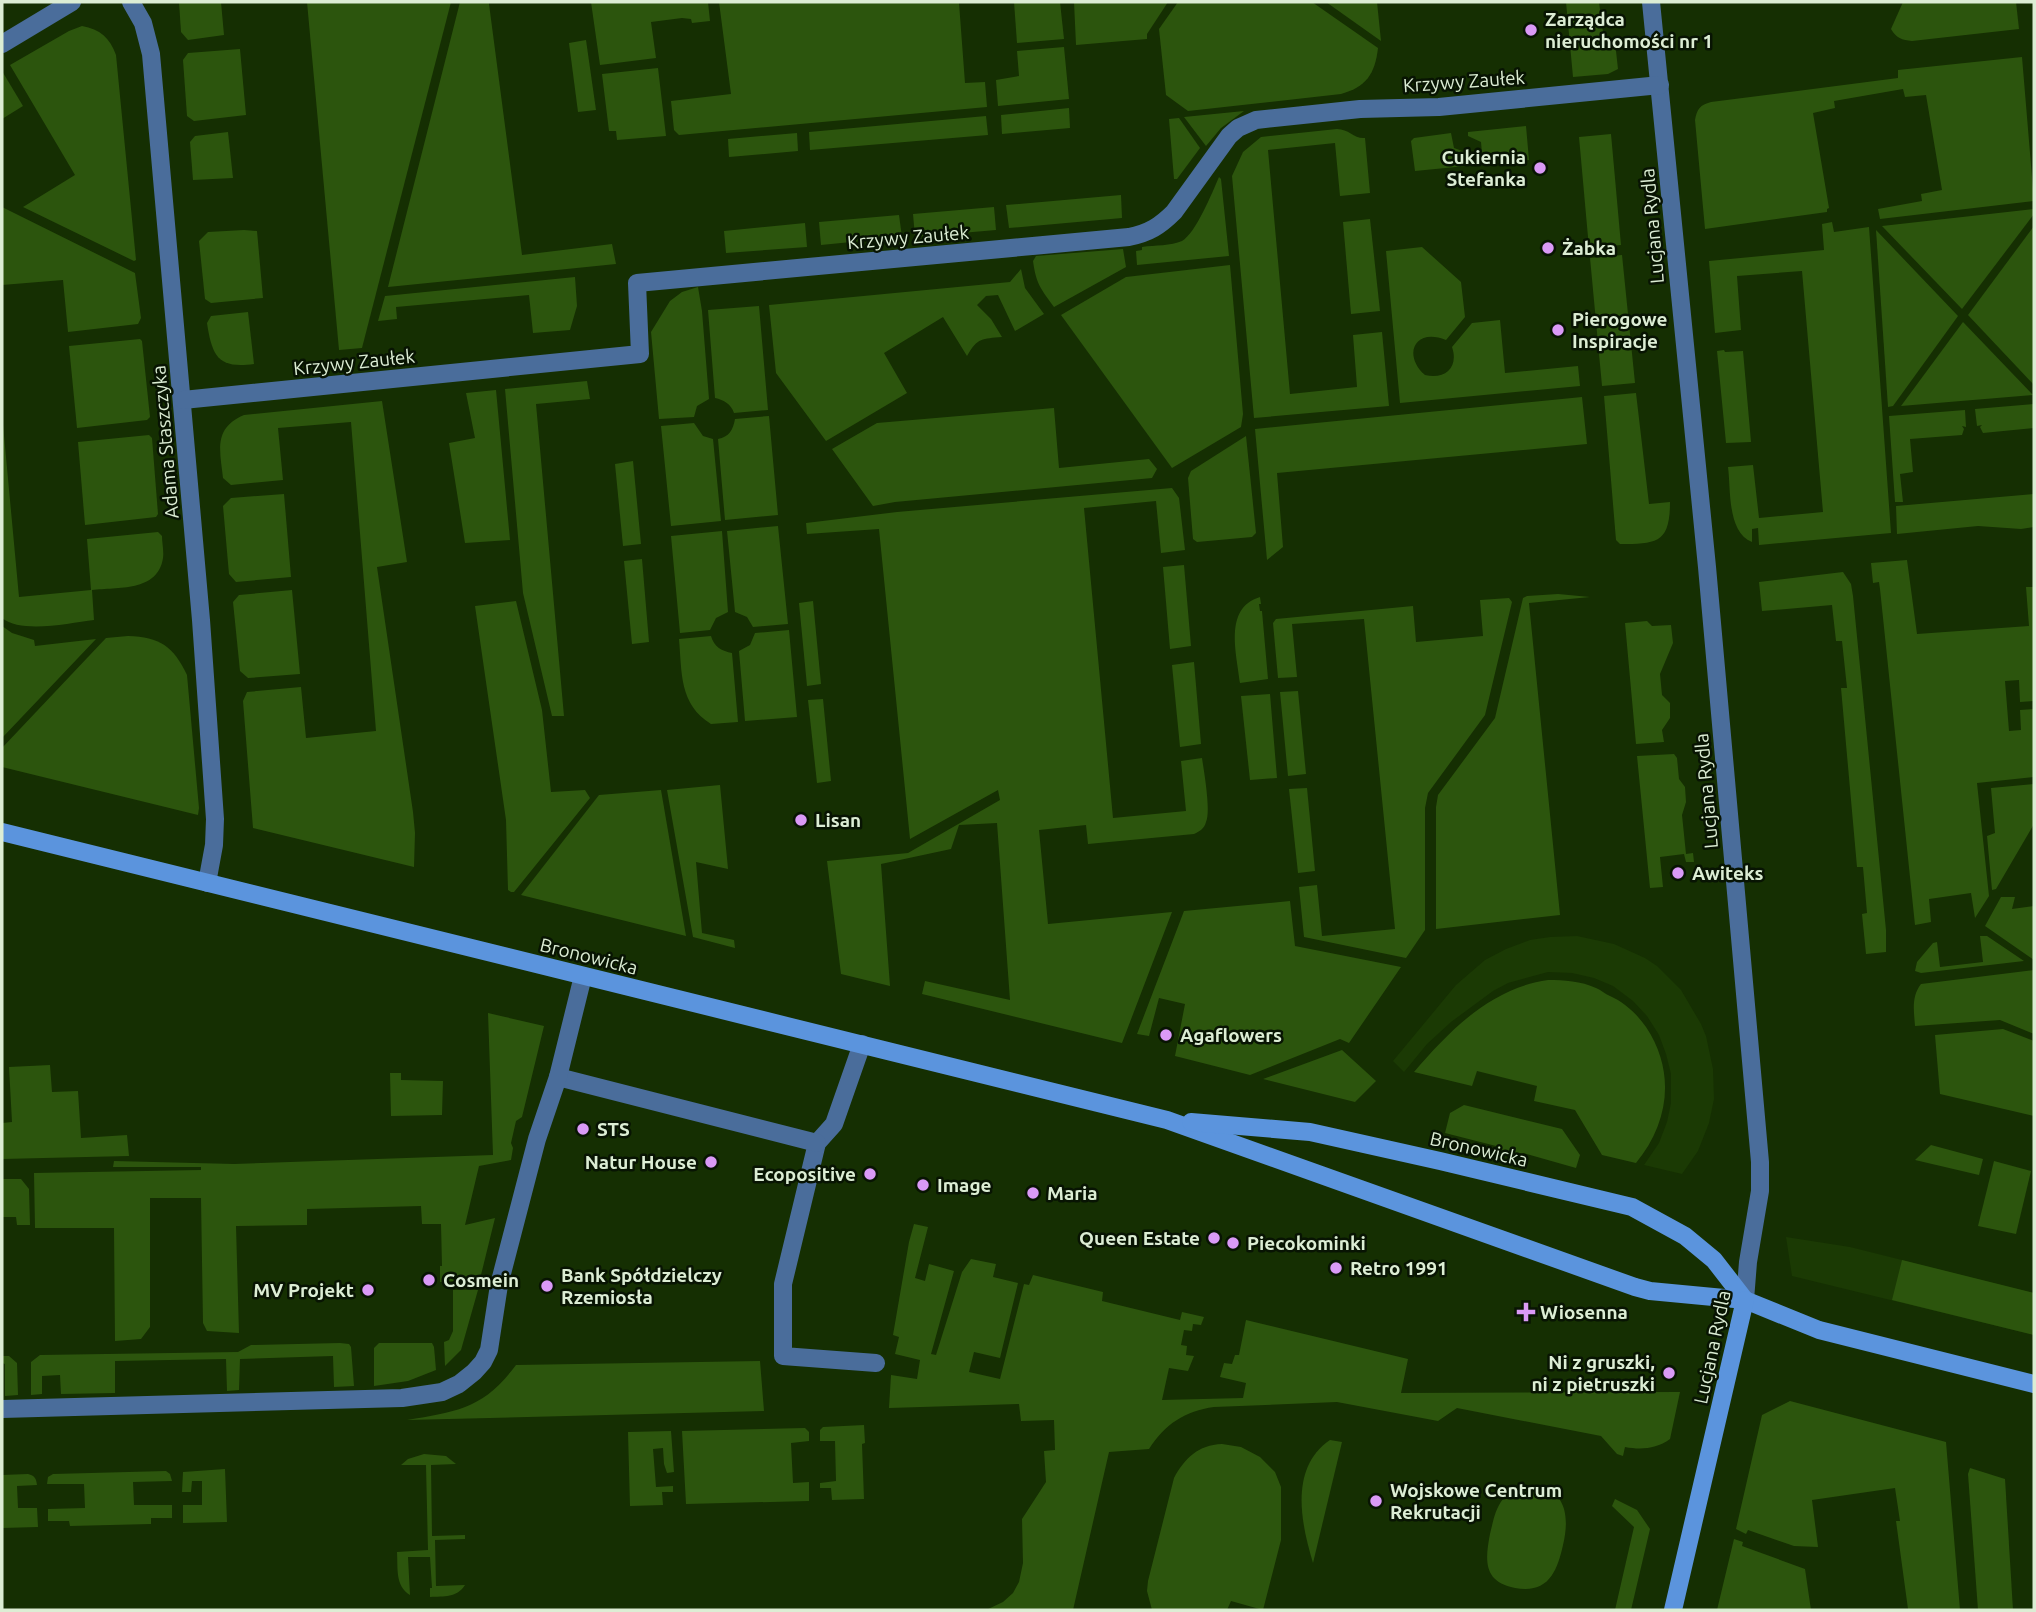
<svg xmlns="http://www.w3.org/2000/svg" width="2036" height="1612" font-family="Ubuntu,sans-serif">
  <rect width="100%" height="100%" fill="#152f02"/>
  <g fill="#1b3a04">
    <polygon points="1577,936 1614,944 1645,958 1657,966 1681,990 1701,1024 1706,1036 1713,1069 1714,1099 1709,1123 1698,1151 1682,1174 1644,1165 1659,1143 1667,1122 1671,1103 1671,1074 1666,1054 1659,1035 1647,1016 1633,1001 1613,986 1594,978 1572,973 1548,972 1508,983 1493,991 1451,1022 1427,1044 1404,1072 1393,1061 1456,985 1485,960 1506,949 1530,940 1550,937"/>
    <polygon points="1786,1237 1850,1247 2034,1293 2034,1335 1792,1276"/>
  </g>
  <g fill="#2c550d">
    <polygon points="179,2 221,2 224,35 188,40 181,32"/>
    <polygon points="307,2 451,2 362,348 339,350"/>
    <polygon points="460,2 489,2 489,4 522,255 612,244 616,264 388,287"/>
    <polygon points="591,2 708,2 710,21 692,23 691,19 682,18 651,22 656,58 600,65"/>
    <polygon points="719,2 967,2 959,3 965,83 985,82 987,107 679,135 674,130 671,101 731,94"/>
    <polygon points="1014,2 1060,2 1064,39 1017,43"/>
    <polygon points="1074,2 1168,2 1147,34 1147,39 1076,45"/>
    <path d="M1178,2h134l66,46c-3,26 -12,39 -37,46l-153,17 -22,-16 -7,-66z"/>
    <polygon points="1326,2 1377,2 1381,41"/>
    <polygon points="1566,2 1599,2 1604,40 1615,42 1618,69 1608,74 1573,77"/>
    <path d="M1903,2h113l3,27 -107,12c-10,-1 -16,-3 -21,-12z"/>
    <path d="M82,26c18,3 28,12 34,29l20,205 -2,1 -111,-54 52,-32 -65,-110 59,-34z"/>
    <polygon points="586,40 596,110 578,112 569,43"/>
    <polygon points="1064,47 1069,99 998,106 996,80 1019,76 1017,51"/>
    <polygon points="240,49 246,115 194,121 187,116 183,60 188,53"/>
    <path d="M2022,57l12,144 -154,18 -2,-10 44,-8 -1,-7 21,-4 -16,-95 -21,2 -2,-8 -69,12 1,7 -22,5 16,95 -2,1v3l-122,17 -10,-109c2,-11 5,-15 16,-18l187,-24v-8z"/>
    <polygon points="658,68 666,136 617,140 616,131 609,131 602,74"/>
    <polygon points="2,71 23,106 2,119"/>
    <polygon points="1069,108 1070,128 1002,134 1001,115"/>
    <polygon points="1244,111 1221,128 1206,146 1184,117"/>
    <polygon points="986,116 988,135 810,150 809,132"/>
    <polygon points="1179,118 1200,148 1177,179 1174,179 1169,119"/>
    <polygon points="1526,126 1529,160 1483,165 1481,142 1468,136 1468,132"/>
    <path d="M1337,129c12,0 17,10 28,9l5,55 -30,3 -5,-53 -67,7 22,244 67,-7 -4,-52 29,-3 7,74 -135,12 -22,-242 11,-24 18,-15z"/>
    <polygon points="228,132 233,178 193,180 190,142 195,136"/>
    <polygon points="797,133 798,151 729,157 728,139"/>
    <polygon points="1451,133 1454,148 1465,152 1466,166 1415,171 1411,141 1414,138"/>
    <polygon points="1611,134 1621,245 1589,248 1579,137"/>
    <path d="M1219,177l2,2 8,77 -92,9 -1,-14 6,-1v-3c13,-2 29,-1 40,-6 14,-8 30,-48 37,-64z"/>
    <polygon points="1121,195 1122,218 1009,228 1006,205"/>
    <polygon points="2,207 135,273 141,318 138,324 68,332 63,280 2,285"/>
    <polygon points="994,207 996,230 915,237 913,214"/>
    <polygon points="2034,209 2034,214 1962,309 1882,226"/>
    <polygon points="899,215 902,237 821,245 819,222"/>
    <polygon points="1370,219 1380,311 1351,314 1343,222"/>
    <path d="M1832,222l2,10 35,-5 22,306 -132,12 -1,-17 -6,1v13c-25,-10 -21,-52 -24,-75l25,-2 6,53 64,-6 -21,-241 -65,5 4,54 -26,3 -6,-72 115,-11 -2,-26z"/>
    <polygon points="805,223 807,247 726,253 724,231"/>
    <polygon points="2034,226 2034,385 1968,315"/>
    <polygon points="244,230 257,231 263,298 211,303 205,299 199,241 208,232"/>
    <polygon points="1876,230 1958,316 1893,406 1888,407"/>
    <path d="M1422,247l39,35 4,35 -19,23c-31,-13 -44,15 -21,35 20,5 34,-8 27,-28l20,-24 28,-3 5,53 73,-7 2,20 -180,17 -14,-152z"/>
    <path d="M1123,249l3,18 -72,40c-13,-18 -18,-23 -21,-46l3,-5z"/>
    <polygon points="1622,255 1635,383 1602,386 1590,258"/>
    <polygon points="1230,265 1243,414 1241,427 1172,468 1061,315 1126,277"/>
    <path d="M1021,269l4,19 19,26 -29,17 -17,-36 -12,1 -9,9 14,14 11,18c-20,2 -24,0 -35,19l-24,-39 -59,36 23,40 -81,48 -50,-68 -7,-68 241,-23z"/>
    <polygon points="575,277 577,306 570,330 533,333 529,295 396,307 397,319 378,321 385,296"/>
    <polygon points="698,287 702,311 709,399 697,406 694,417 659,419 651,332 670,301 682,292"/>
    <path d="M759,306l9,104 -34,3c-3,-9 -10,-13 -19,-15l-7,-88z"/>
    <path d="M248,312l6,52c-36,5 -42,-8 -47,-41l4,-7z"/>
    <polygon points="1963,322 2033,395 1901,406"/>
    <polygon points="140,339 142,341 150,417 147,420 77,428 69,346"/>
    <polygon points="1724,350 1725,352 1743,351 1751,442 1726,443 1717,351"/>
    <polygon points="587,381 590,399 536,404 564,716 552,716 523,593 505,389"/>
    <polygon points="496,390 510,540 465,543 449,443 475,438 466,393"/>
    <path d="M1636,393l13,111 21,-2c0,41 -13,42 -50,42l-4,-4 -12,-144z"/>
    <polygon points="1582,397 1587,444 1277,473 1283,547 1267,560 1255,429"/>
    <path d="M382,401l25,161 -30,5 36,245 2,21 -1,34 -161,-39 -10,-127 4,-9 54,-5 5,51 70,-7 -25,-309 -73,6 5,52 -52,5 -8,-7c-3,-27 -10,-50 21,-63z"/>
    <polygon points="2034,404 2034,428 1983,433 1980,427 1982,425 1977,426 1975,409"/>
    <polygon points="1054,408 1059,468 1149,459 1157,469 1152,478 895,502 873,506 832,449 877,423"/>
    <polygon points="1965,410 1966,427 1962,426 1964,429 1962,435 1910,439 1913,472 1900,474 1903,502 1895,502 1889,416"/>
    <path d="M2,414l17,183 72,-7 -4,-51 71,-7 4,4c0,7 2,15 1,22 -5,34 -46,29 -71,32l2,30c-25,3 -72,14 -92,-2z"/>
    <path d="M769,416l9,99 -53,5 -7,-81c11,-2 15,-9 17,-20z"/>
    <polygon points="694,423 703,436 713,439 721,521 671,526 661,426"/>
    <polygon points="149,435 152,438 158,514 156,517 85,525 78,442"/>
    <polygon points="1246,436 1256,533 1252,537 1197,542 1193,539 1188,478 1191,471"/>
    <polygon points="633,461 641,544 623,546 615,464"/>
    <path d="M1172,488l7,10 6,52 -24,3 -5,-52 -72,7 29,310 73,-7 -5,-50 21,-3c2,14 9,53 4,64 -2,7 -6,9 -12,12l-106,10 -2,-19 -47,5 9,94 124,-12 -50,131 -200,-49 3,-13 85,19 -13,-177 -38,2 -8,24 -70,15 9,122 -49,-12 -14,-113 81,-8 92,-53 -2,-10 -88,49 -31,-310 -72,5 -1,-11 91,-11z"/>
    <polygon points="284,494 291,577 236,582 229,574 223,506 231,498"/>
    <polygon points="2034,494 2034,527 2021,529 1978,526 1897,534 1896,506"/>
    <polygon points="778,526 788,624 753,627 747,617 735,612 727,531"/>
    <polygon points="722,531 728,612 716,618 710,630 680,633 671,536"/>
    <polygon points="642,559 649,642 632,644 624,561"/>
    <polygon points="1907,560 1917,634 2029,626 2026,587 2034,587 2034,701 2020,702 2019,680 2005,681 2009,731 2021,730 2020,710 2034,709 2034,777 1977,783 1989,896 1975,918 1971,893 1929,899 1931,922 1915,925 1880,589 1879,582 1873,583 1871,563"/>
    <polygon points="1184,565 1191,646 1170,649 1163,567"/>
    <polygon points="1843,572 1851,584 1853,596 1886,930 1886,952 1866,954 1862,914 1867,913 1863,867 1857,867 1841,688 1847,688 1842,641 1836,641 1832,605 1762,611 1759,582"/>
    <polygon points="292,590 300,674 248,678 240,671 233,602 239,595"/>
    <polygon points="1558,594 1590,597 1529,603 1560,915 1436,929 1436,807 1438,795 1495,718 1523,598 1527,596"/>
    <path d="M1260,597l1,7h-2l1,7h2l6,68 -28,4c-3,-29 -17,-75 20,-86z"/>
    <polygon points="1509,598 1512,602 1485,715 1428,793 1425,808 1425,930 1406,958 1304,937 1299,887 1317,885 1322,936 1395,929 1364,619 1292,624 1297,677 1278,678 1273,623 1276,619 1413,606 1416,642 1483,636 1480,600"/>
    <polygon points="516,601 542,710 551,792 585,790 590,798 514,892 511,892 508,890 506,820 475,606"/>
    <polygon points="813,601 821,684 807,686 799,603"/>
    <polygon points="1647,621 1652,626 1671,625 1673,643 1660,674 1662,695 1670,703 1670,718 1662,730 1664,742 1636,744 1625,623"/>
    <polygon points="2,626 12,633 34,640 35,646 96,639 2,738"/>
    <polygon points="789,630 797,717 745,721 739,651 750,645 755,633"/>
    <path d="M128,636c32,1 45,10 59,39l12,133 -1,7 -196,-48v-19l104,-110z"/>
    <path d="M711,636c3,11 11,15 21,17l6,69 -27,2c-32,-20 -29,-51 -32,-85z"/>
    <polygon points="1194,662 1201,744 1180,747 1172,665"/>
    <polygon points="1298,691 1306,774 1288,776 1280,692"/>
    <polygon points="1270,694 1277,778 1250,780 1241,696"/>
    <polygon points="823,699 831,781 817,783 808,700"/>
    <polygon points="1674,754 1677,758 1679,779 1685,787 1686,802 1682,815 1686,854 1693,853 1694,862 1686,862 1684,854 1660,857 1663,887 1650,888 1637,756"/>
    <polygon points="2034,784 2034,824 1996,889 1992,890 1987,836 1995,833 1991,788"/>
    <polygon points="720,785 728,869 696,862 702,933 734,940 735,948 693,937 667,790"/>
    <polygon points="1307,788 1315,871 1298,873 1289,789"/>
    <polygon points="661,790 686,936 521,895 599,795"/>
    <polygon points="2001,897 2015,897 2012,909 2034,906 2034,960 1985,926"/>
    <polygon points="1290,901 1295,946 1401,967 1349,1043 1340,1039 1250,1075 1175,1056 1185,1004 1159,998 1149,1036 1137,1034 1184,911"/>
    <polygon points="1980,936 1987,936 2024,961 1921,973 1915,971 1917,962 1933,943 1937,942 1940,967 1983,962"/>
    <path d="M2034,970v64l-34,-14 -85,6c-1,-15 -4,-29 6,-42z"/>
    <path d="M1548,980c16,0 33,1 48,8 5,2 9,6 14,8 14,6 27,18 36,31 30,45 23,96 -10,136l-34,-8 -27,-45 -41,-9 3,-15 -60,-15 -5,15 -58,-14c36,-42 77,-84 134,-92z"/>
    <polygon points="488,1013 544,1026 522,1117 516,1121 511,1143 513,1148 511,1160 479,1166 465,1225 495,1218 480,1279 440,1282 440,1266 442,1266 441,1224 422,1224 421,1206 307,1209 307,1225 236,1226 239,1333 207,1331 203,1323 201,1198 150,1198 150,1327 141,1339 115,1341 114,1228 35,1228 34,1173 201,1170 201,1167 113,1167 114,1161 234,1164 493,1155"/>
    <polygon points="2003,1029 2034,1041 2034,1116 1940,1094 1935,1035"/>
    <polygon points="1342,1050 1376,1081 1355,1102 1263,1079"/>
    <polygon points="50,1065 52,1092 78,1091 81,1138 127,1135 129,1156 2,1159 2,1123 12,1122 9,1067"/>
    <polygon points="390,1073 401,1073 401,1080 443,1081 442,1115 391,1116"/>
    <polygon points="1464,1105 1562,1129 1580,1155 1576,1168 1523,1153 1517,1157 1500,1153 1496,1146 1445,1133 1450,1113"/>
    <polygon points="1931,1145 1983,1159 1979,1175 1915,1160"/>
    <polygon points="1994,1161 2031,1171 2016,1234 1978,1226"/>
    <polygon points="2,1179 21,1179 29,1189 30,1225 17,1225 16,1217 2,1217"/>
    <path d="M914,1224l14,3 -13,51 10,3 4,-17 25,7 -23,83 5,1 26,-83 9,-13 25,5 -3,13 25,6 -18,75 -26,-6 -5,20 31,7 24,-95 5,1 4,-10 70,17 -1,9 78,19 2,-8 22,5 -3,8 -8,-1 -1,7 -8,-1 -3,15 6,1 -1,9 8,1 -6,15 -19,-3 -7,32 81,-2 3,-15 -26,-6 4,-14 8,1 3,-9h4l7,-35 162,39 -7,34 279,-1 -10,47c-14,10 -29,11 -45,8l-2,9 -6,-2 -16,-18 -144,-28 -19,13 -101,-19 -123,5c-29,4 -49,17 -65,42l-40,3 -36,158h-87l17,-8 10,-9 6,-11 4,-19 -1,-44 24,-37 -2,-31 11,-1 -1,-30 -33,1 -2,-17 -130,4 2,-33 26,4 3,-19 -25,-6 4,-17 -6,-2 16,-93z"/>
    <polygon points="1902,1260 2034,1293 2034,1335 1892,1300"/>
    <polygon points="453,1290 478,1290 461,1350 445,1366 444,1342 449,1340 453,1331"/>
    <polygon points="340,1343 349,1344 351,1347 354,1386 334,1387 333,1356 240,1359 239,1390 227,1391 226,1359 115,1361 115,1393 61,1394 60,1375 42,1376 42,1394 31,1395 31,1362 40,1355 238,1352 251,1345"/>
    <polygon points="379,1343 432,1343 434,1347 436,1370 408,1381 374,1386 374,1348"/>
    <polygon points="2,1356 9,1356 17,1363 18,1395 5,1396 5,1364 2,1363"/>
    <path d="M760,1361l4,50 -357,9c51,-9 76,-11 109,-55z"/>
    <polygon points="1790,1401 1946,1442 1960,1610 1905,1610 1908,1609 1896,1521 1900,1521 1895,1488 1812,1500 1818,1547 1794,1546 1748,1530 1746,1534 1736,1529 1762,1415"/>
    <polygon points="864,1425 865,1443 862,1444 864,1499 832,1500 831,1488 820,1488 820,1483 836,1481 835,1441 820,1441 820,1430 823,1427"/>
    <polygon points="805,1428 809,1432 809,1441 791,1443 793,1483 809,1482 809,1501 686,1504 682,1431"/>
    <polygon points="671,1431 674,1472 667,1473 664,1464 663,1448 653,1449 656,1487 673,1486 673,1492 662,1492 663,1505 630,1506 628,1432"/>
    <path d="M1330,1440l12,2 -29,121c-12,-40 -24,-95 17,-123z"/>
    <path d="M1222,1444l19,3 19,10 15,15 6,15v53l-18,70 -32,-9 -4,9h-75l-5,-19 1,-10 26,-103c11,-20 24,-33 48,-34z"/>
    <path d="M424,1454l22,2 10,8 -25,1 1,71 33,-1v4l-30,1 1,46 29,-1c-8,13 -21,11 -35,12v-9h2l-2,-31h-22l2,38c-15,-9 -12,-27 -13,-43l31,-2 -2,-85h-25l7,-6z"/>
    <polygon points="1970,1468 2005,1479 2013,1610 1978,1610 1968,1474"/>
    <polygon points="225,1469 227,1522 183,1523 183,1505 202,1505 202,1481 192,1481 191,1492 182,1492 183,1472"/>
    <polygon points="166,1471 170,1474 172,1481 133,1482 134,1505 172,1505 172,1518 151,1518 151,1524 70,1526 69,1521 48,1521 48,1509 85,1508 84,1484 47,1484 48,1477 53,1474"/>
    <path d="M28,1474c7,2 8,4 9,11l-20,1 1,22h19l1,19 -36,1v-53z"/>
    <path d="M1531,1485c35,3 39,31 32,60 -6,27 -15,49 -48,43 -32,-6 -30,-28 -25,-54 3,-12 5,-25 13,-35 7,-9 17,-13 28,-14z"/>
    <polygon points="1615,1499 1637,1510 1650,1529 1631,1610 1615,1610 1634,1527 1612,1506"/>
    <polygon points="1734,1539 1743,1542 1742,1546 1805,1569 1811,1610 1717,1610"/>
  </g>
  <g fill="none" stroke-linecap="round" stroke-linejoin="round">
    <g stroke="#4a6d9b" stroke-width="18">
      <polyline points="131,2 143,23 151,54 201,620 215,819 214,845 207,883"/>
      <polyline points="1651,2 1707,567 1760,1162 1760,1191 1748,1262 1745,1300"/>
      <polyline points="2,44 72,2"/>
      <path d="M183,400l457,-46 -3,-71 492,-46c20,-4 31,-11 45,-25l55,-76 9,-8 18,-8 104,-11 79,-2 221,-22"/>
      <polyline points="862,1044 834,1124 817,1143 783,1284 783,1356 876,1363"/>
      <polyline points="558,1077 817,1143"/>
      <polyline points="2,1409 402,1398 442,1392 459,1384 474,1372 483,1362 489,1350 499,1285 537,1139 558,1077 583,976"/>
    </g>
    <g stroke="#5b94dd" stroke-width="18">
      <polyline points="2,832 1167,1120 1635,1287 1650,1291 1745,1300 1819,1330 2034,1384"/>
      <polyline points="1191,1122 1310,1132 1440,1161 1632,1207 1685,1236 1714,1260 1745,1300"/>
      <polyline points="1673,1610 1745,1300"/>
    </g>
  </g>
  <g fill="#da9af6" stroke="#081403" stroke-width="2.5">
    <circle cx="1531" cy="30" r="7"/>
    <circle cx="1540" cy="168" r="7"/>
    <circle cx="1548" cy="248" r="7"/>
    <circle cx="1558" cy="330" r="7"/>
    <circle cx="801" cy="820" r="7"/>
    <circle cx="1678" cy="873" r="7"/>
    <circle cx="1166" cy="1035" r="7"/>
    <circle cx="583" cy="1129" r="7"/>
    <circle cx="711" cy="1162" r="7"/>
    <circle cx="870" cy="1174" r="7"/>
    <circle cx="923" cy="1185" r="7"/>
    <circle cx="1033" cy="1193" r="7"/>
    <circle cx="1214" cy="1238" r="7"/>
    <circle cx="1233" cy="1243" r="7"/>
    <circle cx="1336" cy="1268" r="7"/>
    <circle cx="429" cy="1280" r="7"/>
    <circle cx="547" cy="1286" r="7"/>
    <circle cx="368" cy="1290" r="7"/>
    <path d="M1522.5 1301.5h7v7h7v7h-7v7h-7v-7h-7v-7h7z"/>
    <circle cx="1669" cy="1373" r="7"/>
    <circle cx="1376" cy="1501" r="7"/>
  </g>
  <g text-anchor="middle" stroke-width="5" stroke-linejoin="round" paint-order="stroke">
    <g font-size="19" font-weight="bold" fill="#dcedd4" stroke="#081403" text-anchor="start">
      <text x="1545" y="26">Zarządca<tspan x="1545" dy="22">nieruchomości nr 1</tspan></text>
      <text x="1526" y="164" text-anchor="end">Cukiernia<tspan x="1526" dy="22">Stefanka</tspan></text>
      <text x="1562" y="255">Żabka</text>
      <text x="1572" y="326">Pierogowe<tspan x="1572" dy="22">Inspiracje</tspan></text>
      <text x="815" y="827">Lisan</text>
      <text x="1692" y="880">Awiteks</text>
      <text x="1180" y="1042">Agaflowers</text>
      <text x="597" y="1136">STS</text>
      <text x="697" y="1169" text-anchor="end">Natur House</text>
      <text x="856" y="1181" text-anchor="end">Ecopositive</text>
      <text x="937" y="1192">Image</text>
      <text x="1047" y="1200">Maria</text>
      <text x="1200" y="1245" text-anchor="end">Queen Estate</text>
      <text x="1247" y="1250">Piecokominki</text>
      <text x="1350" y="1275">Retro 1991</text>
      <text x="561" y="1282">Bank Spółdzielczy<tspan x="561" dy="22">Rzemiosła</tspan></text>
      <text x="443" y="1287">Cosmein</text>
      <text x="354" y="1297" text-anchor="end">MV Projekt</text>
      <text x="1540" y="1319">Wiosenna</text>
      <text x="1655" y="1369" text-anchor="end">Ni z gruszki,<tspan x="1655" dy="22">ni z pietruszki</tspan></text>
      <text x="1390" y="1497">Wojskowe Centrum<tspan x="1390" dy="22">Rekrutacji</tspan></text>
    </g>
    <g font-size="19" fill="#dcedd4" stroke="#081403">
      <text transform="translate(1464 81) rotate(-4)" y="7">Krzywy Zaułek</text>
      <text transform="translate(1652 226) rotate(-95)" y="7">Lucjana Rydla</text>
      <text transform="translate(908 237) rotate(-5)" y="7">Krzywy Zaułek</text>
      <text transform="translate(354 362) rotate(-6)" y="7">Krzywy Zaułek</text>
      <text transform="translate(165 442) rotate(-95)" y="7">Adama Staszczyka</text>
      <text transform="translate(1706 791) rotate(-95)" y="7">Lucjana Rydla</text>
      <text transform="translate(589 956) rotate(14)" y="7">Bronowicka</text>
      <text transform="translate(1479 1149) rotate(13)" y="7">Bronowicka</text>
      <text transform="translate(1712 1347) rotate(-78)" y="7">Lucjana Rydla</text>
    </g>
  </g>
  <rect width="2036" height="1612" fill="none" stroke="#dcedd4" stroke-width="7"/>
</svg>
